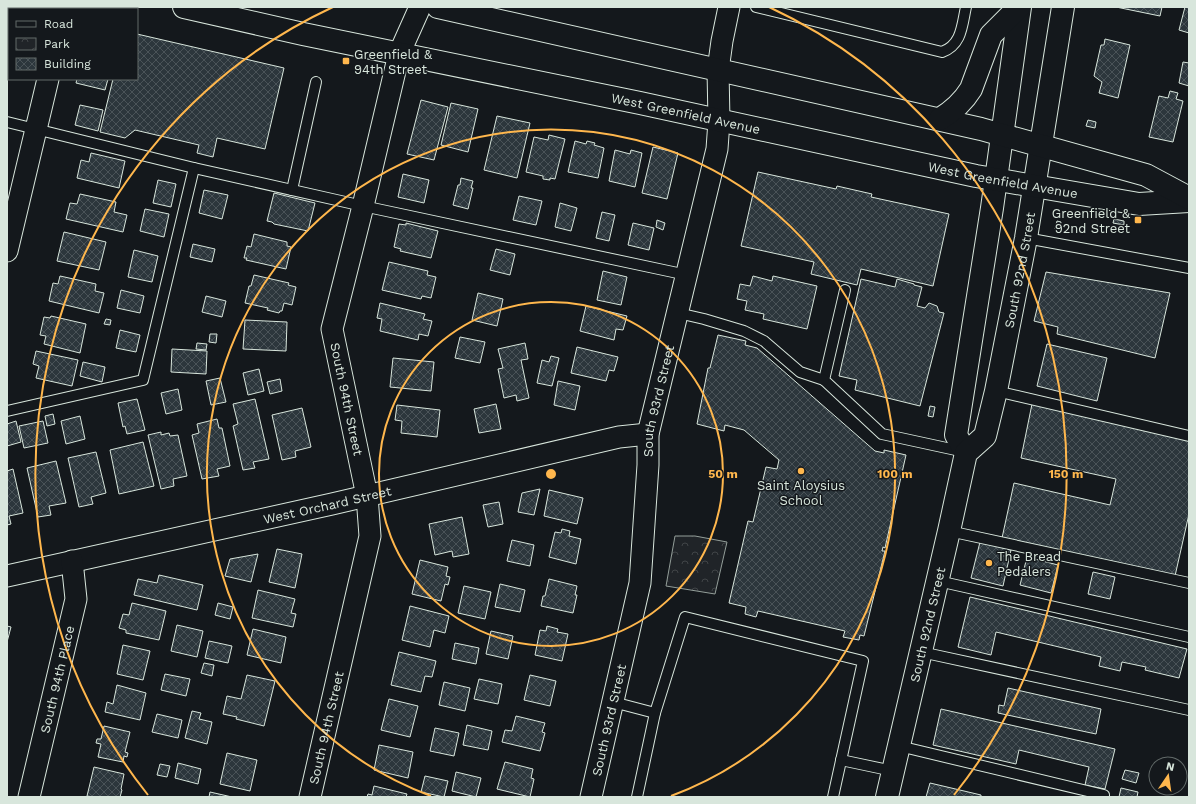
<svg xmlns="http://www.w3.org/2000/svg" width="1196" height="804" font-family="'Work Sans',sans-serif">
  <defs>
    <pattern id="park-crowns" width="20" height="18" patternUnits="userSpaceOnUse"><rect width="20" height="18" fill="#202428"/><path d="M2 6a3 3 0 1 1 6 0M12 15a3 3 0 1 1 6 0" fill="none" stroke="#404447"/></pattern>
    <pattern id="building-cross-hatch" width="8" height="8" patternUnits="userSpaceOnUse"><rect width="8" height="8" fill="#2c363c"/><path d="M0 0l8 8M0 8l8-8" fill="none" stroke="#4a5358"/></pattern>
  </defs>
  <rect width="100%" height="100%" fill="#14181c"/>
  <polygon fill="url(#park-crowns)" stroke="#939e99" points="675,536 695,536 727,542 715,594 666,586"/>
  <g fill="url(#building-cross-hatch)" stroke="#d8e6dc">
    <polygon points="7,7 29,7 28,9 9,9 9,51 7,51"/>
    <polygon points="1116,7 1162,7 1160,16"/>
    <polygon points="1185,7 1189,8 1189,33 1179,30"/>
    <polygon points="137,34 284,68 265,149 217,138 213,157 197,153 199,145 135,130 125,138 100,132 113,79 137,79"/>
    <polygon points="1105,39 1130,45 1118,98 1099,93 1102,82 1094,76 1101,45 1104,45"/>
    <polygon points="1183,62 1189,63 1189,86 1179,83"/>
    <polygon points="77,79 108,79 105,90 76,83"/>
    <polygon points="1170,91 1178,93 1176,99 1183,101 1173,142 1149,137 1159,96 1168,98"/>
    <polygon points="421,100 448,107 434,160 407,154"/>
    <polygon points="451,103 478,109 468,152 441,145"/>
    <polygon points="80,105 103,110 98,131 75,125"/>
    <polygon points="497,116 530,123 517,178 484,170"/>
    <polygon points="1088,120 1096,122 1095,128 1086,126"/>
    <polygon points="549,135 565,139 555,179 550,178 550,180 543,179 543,176 526,172 534,137 548,140"/>
    <polygon points="575,141 586,144 587,141 595,143 594,145 604,148 598,178 568,172"/>
    <polygon points="653,147 678,153 667,199 642,193"/>
    <polygon points="615,150 630,154 631,150 642,153 635,187 609,181"/>
    <polygon points="91,153 125,161 119,188 77,178 81,160 89,162"/>
    <polygon points="758,172 836,189 837,186 872,194 871,197 949,214 933,286 861,269 857,285 811,274 814,262 741,246"/>
    <polygon points="403,174 429,180 424,203 398,197"/>
    <polygon points="461,178 473,181 471,188 473,188 468,209 453,205 458,185 460,185"/>
    <polygon points="158,180 176,184 171,207 153,203"/>
    <polygon points="204,190 228,195 222,219 199,213"/>
    <polygon points="274,193 315,203 308,231 274,224 272,222 267,221"/>
    <polygon points="80,194 116,202 114,212 127,215 123,232 66,219 70,203 77,204"/>
    <polygon points="519,196 542,201 536,225 513,220"/>
    <polygon points="560,203 577,208 571,231 555,227"/>
    <polygon points="145,209 169,214 164,237 140,231"/>
    <polygon points="602,212 615,215 609,241 596,238"/>
    <polygon points="1114,219 1124,221 1124,225 1113,223"/>
    <polygon points="657,220 665,223 663,230 656,227"/>
    <polygon points="1057,221 1061,222 1059,230 1055,229"/>
    <polygon points="406,223 438,231 431,258 400,251 401,249 394,247 399,224 406,225"/>
    <polygon points="633,223 654,228 649,250 628,245"/>
    <polygon points="64,232 106,242 99,270 57,261"/>
    <polygon points="254,234 287,242 287,246 291,247 286,269 246,260 247,258 244,258 247,246 251,247"/>
    <polygon points="193,244 215,249 212,262 190,257"/>
    <polygon points="496,249 515,254 510,275 490,270"/>
    <polygon points="134,250 158,256 152,282 128,277"/>
    <polygon points="389,262 428,271 427,275 436,277 431,298 422,296 421,299 382,290"/>
    <polygon points="603,271 627,277 621,305 597,300"/>
    <polygon points="1046,272 1170,293 1155,358 1057,334 1058,327 1034,321"/>
    <polygon points="254,275 289,283 288,285 296,287 292,305 284,303 282,311 280,311 279,313 267,310 268,308 245,303 249,286 251,286"/>
    <polygon points="60,276 96,284 95,291 104,293 99,313 49,301 53,283 58,284"/>
    <polygon points="753,276 772,281 773,276 817,286 807,329 763,319 764,314 745,310 747,301 737,299 740,284 750,286"/>
    <polygon points="861,279 895,287 897,279 914,284 914,285 922,287 917,306 925,308 929,303 937,306 939,312 944,313 920,406 855,390 857,380 839,376"/>
    <polygon points="121,290 144,296 140,313 117,308"/>
    <polygon points="478,293 503,299 497,326 472,320"/>
    <polygon points="206,296 226,301 222,317 202,312"/>
    <polygon points="380,303 425,314 423,319 432,321 428,336 419,334 418,340 380,331 382,319 377,318"/>
    <polygon points="586,306 627,316 623,330 616,329 614,340 580,331"/>
    <polygon points="51,316 86,324 80,353 44,344 46,336 40,335 44,317 50,318"/>
    <polygon points="106,319 111,320 110,325 104,324"/>
    <polygon points="245,320 287,322 286,351 243,349"/>
    <polygon points="120,330 140,335 136,352 116,348"/>
    <polygon points="210,334 217,334 216,343 209,342"/>
    <polygon points="718,335 746,341 745,345 757,348 875,451 884,453 884,450 906,455 885,548 883,547 882,551 885,551 864,636 860,635 859,640 843,637 845,631 758,611 756,617 745,614 746,607 729,603 748,521 753,522 766,467 777,469 779,460 744,430 725,425 724,431 697,424 708,368 710,368"/>
    <polygon points="460,337 485,342 480,363 455,358"/>
    <polygon points="197,343 207,344 206,350 196,349"/>
    <polygon points="525,343 528,359 521,360 529,398 517,401 516,395 504,398 498,369 503,368 498,349"/>
    <polygon points="1047,344 1107,358 1097,401 1037,386"/>
    <polygon points="577,347 618,357 614,371 609,370 606,381 571,373"/>
    <polygon points="172,349 207,351 206,374 171,372"/>
    <polygon points="36,351 78,360 72,386 36,378 39,366 33,364"/>
    <polygon points="551,356 559,358 552,386 537,383 542,360 549,362"/>
    <polygon points="393,358 434,362 431,391 390,387"/>
    <polygon points="83,362 105,367 102,382 80,376"/>
    <polygon points="259,369 264,391 248,395 243,373"/>
    <polygon points="220,378 226,402 211,405 206,381"/>
    <polygon points="280,379 282,391 270,394 267,382"/>
    <polygon points="558,381 580,386 575,410 554,405"/>
    <polygon points="178,389 182,410 166,414 161,393"/>
    <polygon points="137,399 145,430 127,434 125,426 123,427 118,403"/>
    <polygon points="255,399 269,459 253,462 255,468 243,470 233,426 238,424 233,404"/>
    <polygon points="496,404 501,429 479,433 474,409"/>
    <polygon points="1032,404 1189,439 1189,514 1175,576 1002,538 1014,483 1110,505 1116,479 1021,458"/>
    <polygon points="397,405 440,410 437,437 401,433 402,421 395,420"/>
    <polygon points="930,406 935,407 933,417 928,416"/>
    <polygon points="302,408 311,447 295,451 296,457 282,460 272,415"/>
    <polygon points="53,414 55,424 47,426 45,416"/>
    <polygon points="80,416 85,439 66,444 61,421"/>
    <polygon points="217,419 219,428 222,428 230,466 217,469 219,476 202,479 192,435 199,433 197,424"/>
    <polygon points="16,421 21,442 7,446 7,424"/>
    <polygon points="43,421 48,443 24,448 19,426"/>
    <polygon points="161,432 161,435 169,433 170,436 178,435 187,476 173,479 174,486 161,489 148,435"/>
    <polygon points="143,442 154,486 119,494 110,450"/>
    <polygon points="96,452 106,493 91,497 93,504 79,507 68,458"/>
    <polygon points="56,461 66,503 49,506 51,515 38,517 27,468"/>
    <polygon points="13,469 23,513 9,516 11,524 7,525 7,471"/>
    <polygon points="540,489 534,515 518,512 522,493"/>
    <polygon points="549,490 583,498 577,524 544,516"/>
    <polygon points="499,502 503,524 488,527 483,505"/>
    <polygon points="462,517 469,554 453,557 452,551 435,555 429,524"/>
    <polygon points="562,529 570,531 569,536 581,539 576,564 549,557 555,532 561,533"/>
    <polygon points="512,540 534,545 530,566 507,561"/>
    <polygon points="980,542 1011,550 1003,586 971,578"/>
    <polygon points="277,549 302,554 295,588 269,582"/>
    <polygon points="258,554 251,582 225,576 230,559"/>
    <polygon points="1027,557 1058,565 1051,593 1020,585"/>
    <polygon points="420,560 448,567 446,576 450,577 448,585 445,584 441,601 412,594"/>
    <polygon points="1093,572 1115,577 1110,599 1088,594"/>
    <polygon points="159,575 203,585 197,610 134,595 138,579 157,583"/>
    <polygon points="549,579 577,586 575,595 577,595 573,613 541,606 543,596 545,596"/>
    <polygon points="500,584 525,590 520,612 495,607"/>
    <polygon points="464,586 491,592 485,619 458,613"/>
    <polygon points="258,590 295,599 291,613 296,614 293,627 252,618"/>
    <polygon points="970,597 1187,649 1179,678 1145,670 1146,667 1122,662 1120,671 1099,666 1101,657 996,632 991,655 958,647"/>
    <polygon points="132,603 166,611 159,640 126,633 126,630 119,628 123,614 129,615"/>
    <polygon points="218,603 233,607 230,619 215,615"/>
    <polygon points="410,606 449,616 445,633 434,630 430,647 402,640"/>
    <polygon points="177,625 203,631 197,657 171,651"/>
    <polygon points="7,626 11,627 7,642"/>
    <polygon points="547,626 558,629 557,632 568,634 562,661 535,655 540,630 546,631"/>
    <polygon points="253,629 286,637 281,663 247,655"/>
    <polygon points="491,631 513,636 508,659 486,654"/>
    <polygon points="209,641 232,646 228,663 205,658"/>
    <polygon points="455,643 479,648 476,664 452,659"/>
    <polygon points="123,645 150,651 143,680 117,674"/>
    <polygon points="399,652 436,661 432,677 425,676 421,692 391,685"/>
    <polygon points="204,663 214,665 212,676 201,673"/>
    <polygon points="165,674 190,679 186,696 161,690"/>
    <polygon points="247,675 275,681 264,726 236,719 237,717 223,714 227,696 241,699"/>
    <polygon points="530,675 556,681 550,706 524,700"/>
    <polygon points="479,679 502,684 498,704 474,699"/>
    <polygon points="444,682 470,688 465,711 439,705"/>
    <polygon points="117,685 146,693 140,720 105,712 107,702 113,704"/>
    <polygon points="1008,688 1101,709 1096,734 998,713 999,705 1004,706"/>
    <polygon points="389,699 418,706 410,737 381,730"/>
    <polygon points="941,709 1115,749 1105,789 1085,785 1089,767 1019,750 1016,764 933,745"/>
    <polygon points="192,711 201,713 199,719 212,722 207,744 185,738"/>
    <polygon points="157,714 182,720 178,738 152,732"/>
    <polygon points="516,716 545,723 542,732 545,733 540,751 502,742 505,730 512,731"/>
    <polygon points="467,725 492,731 488,750 463,745"/>
    <polygon points="104,726 130,732 125,752 128,753 127,757 124,756 123,762 98,757 101,744 96,743 97,739 101,739"/>
    <polygon points="435,728 459,733 454,756 430,751"/>
    <polygon points="379,745 413,752 408,778 374,770"/>
    <polygon points="227,753 257,760 250,791 220,784"/>
    <polygon points="505,762 533,769 531,778 534,779 530,797 497,789"/>
    <polygon points="178,763 201,769 198,784 175,778"/>
    <polygon points="160,764 170,766 167,777 157,775"/>
    <polygon points="94,767 124,774 121,789 122,790 120,797 93,797 87,796"/>
    <polygon points="1125,770 1139,773 1136,783 1122,779"/>
    <polygon points="456,772 481,778 476,797 452,791"/>
    <polygon points="425,776 448,781 444,797 421,792"/>
    <polygon points="930,783 981,795 981,797 926,797"/>
    <polygon points="374,786 407,794 406,797 367,797 368,794 372,795"/>
    <polygon points="1121,788 1138,792 1137,797 1119,797"/>
    <polygon points="210,792 232,797 209,797"/>
  </g>
  <g fill="none" stroke-linecap="round" stroke-linejoin="round">
    <g stroke="#d8e6dc" stroke-width="12">
      <g id="service">
        <path d="M756,7l186,45c20,-7 20,-27 24,-45"/>
        <polyline points="7,122 194,168 363,206 687,275"/>
        <polyline points="292,190 316,82"/>
        <polyline points="1026,238 1189,268"/>
        <polyline points="845,290 824,380 882,434 965,452"/>
        <polyline points="678,313 704,319 744,331 764,341 800,372 824,380"/>
        <polyline points="996,391 1189,436"/>
        <polyline points="7,411 143,380 194,168"/>
        <polyline points="949,531 1189,583"/>
        <polyline points="938,581 1189,637"/>
        <polyline points="921,652 1189,710"/>
        <polyline points="613,702 655,713"/>
        <polyline points="899,746 1104,795"/>
        <polyline points="841,760 893,771"/>
        <polyline points="637,797 655,713 685,617 863,661 833,797"/>
      </g>
    </g>
    <g stroke="#d8e6dc" stroke-width="23">
      <g id="minor">
        <polyline points="64,9 65,7"/>
        <polyline points="7,251 48,79"/>
        <path id="s1" d="M7,576l325,-72 287,-67 29,-3"/>
        <path id="s2" d="M29,797l47,-198 -4,-38"/>
        <path id="s3" d="M310,797l60,-261 -3,-40 -35,-167 31,-123 36,-152 21,-47"/>
        <path id="s4" d="M591,797l49,-214 8,-118v-31l69,-285 2,-28 -1,-51 4,-29 7,-34"/>
      </g>
    </g>
    <g stroke="#d8e6dc" stroke-width="24">
      <g id="tertiary">
        <polyline points="966,453 956,435 992,208 1020,7"/>
        <path id="s5" d="M887,797l62,-266 17,-78 19,-17 11,-45 30,-153 37,-231"/>
      </g>
    </g>
    <g stroke="#d8e6dc" stroke-width="24">
      <g id="primary">
        <path id="s6" d="M184,7l119,27 337,69 336,73 163,28 50,-3"/>
        <polyline points="438,7 981,129 1146,175 1189,198"/>
        <path d="M940,119c13,-8 23,-17 31,-30l20,-54 28,-28"/>
      </g>
    </g>
    <use href="#service" stroke="#14181c" stroke-width="10"/>
    <use href="#minor" stroke="#14181c" stroke-width="21"/>
    <use href="#tertiary" stroke="#14181c" stroke-width="22"/>
    <use href="#primary" stroke="#14181c" stroke-width="22"/>
  </g>
  <g fill="none" stroke="#ffb74d" stroke-width="2">
    <circle cx="551" cy="474" r="172"/>
    <path d="M431 796A344 344 0 1 1 671 796"/>
    <path d="M148 795A515 515 0 0 1 333 7M769 7A515 515 0 0 1 954 795"/>
  </g>
  <g fill="#ffb74d" stroke="#14181c" stroke-width="1.5">
    <rect x="342" y="57" width="8" height="8" rx="2"/>
    <rect x="1134" y="216" width="8" height="8" rx="2"/>
    <circle cx="801" cy="471" r="4"/>
    <circle cx="989" cy="563" r="4"/>
  </g>
  <g text-anchor="middle" stroke-width="3" stroke-linejoin="round" paint-order="stroke">
    <g font-size="13" fill="#d8e6dc" stroke="#14181c" text-anchor="start">
      <text x="354" y="59">Greenfield &amp;<tspan x="354" dy="15">94th Street</tspan></text>
      <text x="1130" y="218" text-anchor="end">Greenfield &amp;<tspan x="1130" dy="15">92nd Street</tspan></text>
      <text x="801" y="490" text-anchor="middle">Saint Aloysius<tspan x="801" dy="15">School</tspan></text>
      <text x="997" y="561">The Bread<tspan x="997" dy="15">Pedalers</tspan></text>
    </g>
    <g font-size="13" fill="#d8e6dc" stroke="#14181c">
      <text dy="5" stroke="none"><textPath href="#s6" startOffset="513">West Greenfield Avenue</textPath></text>
      <text dy="5" stroke="none"><textPath href="#s6" startOffset="837">West Greenfield Avenue</textPath></text>
      <text dy="5" stroke="none"><textPath href="#s5" startOffset="548">South 92nd Street</textPath></text>
      <text transform="translate(347 399) rotate(78)" y="5">South 94th Street</text>
      <text dy="5" stroke="none"><textPath href="#s4" startOffset="403">South 93rd Street</textPath></text>
      <text dy="5" stroke="none"><textPath href="#s1" startOffset="328">West Orchard Street</textPath></text>
      <text dy="5" stroke="none"><textPath href="#s5" startOffset="177">South 92nd Street</textPath></text>
      <text dy="5" stroke="none"><textPath href="#s2" startOffset="121">South 94th Place</textPath></text>
      <text dy="5" stroke="none"><textPath href="#s4" startOffset="79">South 93rd Street</textPath></text>
      <text dy="5" stroke="none"><textPath href="#s3" startOffset="71">South 94th Street</textPath></text>
    </g>
  </g>
  <circle cx="551" cy="474" r="6" fill="#ffb74d" stroke="#14181c" stroke-width="2"/>
  <g font-size="12" text-anchor="middle" font-weight="bold" fill="#ffb74d" stroke="#14181c" stroke-width="3" stroke-linejoin="round" paint-order="stroke">
    <text x="723" y="478">50 m</text>
    <text x="895" y="478">100 m</text>
    <text x="1066" y="478">150 m</text>
  </g>
  <rect width="1196" height="804" fill="none" stroke="#d8e6dc" stroke-width="16"/>
  <rect x="8" y="8" width="130" height="72" fill="#14181c" stroke="#626a69"/>
  <rect x="16" y="21" width="20" height="6" fill="#14181c" stroke="#626a69"/>
  <text x="44" y="28" font-size="12" fill="#d8e6dc">Road</text>
  <rect x="16" y="38" width="20" height="12" fill="url(#park-crowns)" stroke="#626a69"/>
  <text x="44" y="48" font-size="12" fill="#d8e6dc">Park</text>
  <rect x="16" y="58" width="20" height="12" fill="url(#building-cross-hatch)" stroke="#626a69"/>
  <text x="44" y="68" font-size="12" fill="#d8e6dc">Building</text>
  <g transform="translate(1168 776) rotate(13)"><circle r="19" fill="#14181c" stroke="#626a69"/>
  <path d="M0-3L7 15L0 10L-7 15Z" fill="#ffb74d"/>
  <text y="-6" font-size="11" font-weight="bold" text-anchor="middle" fill="#d8e6dc">N</text>
  </g>
</svg>
